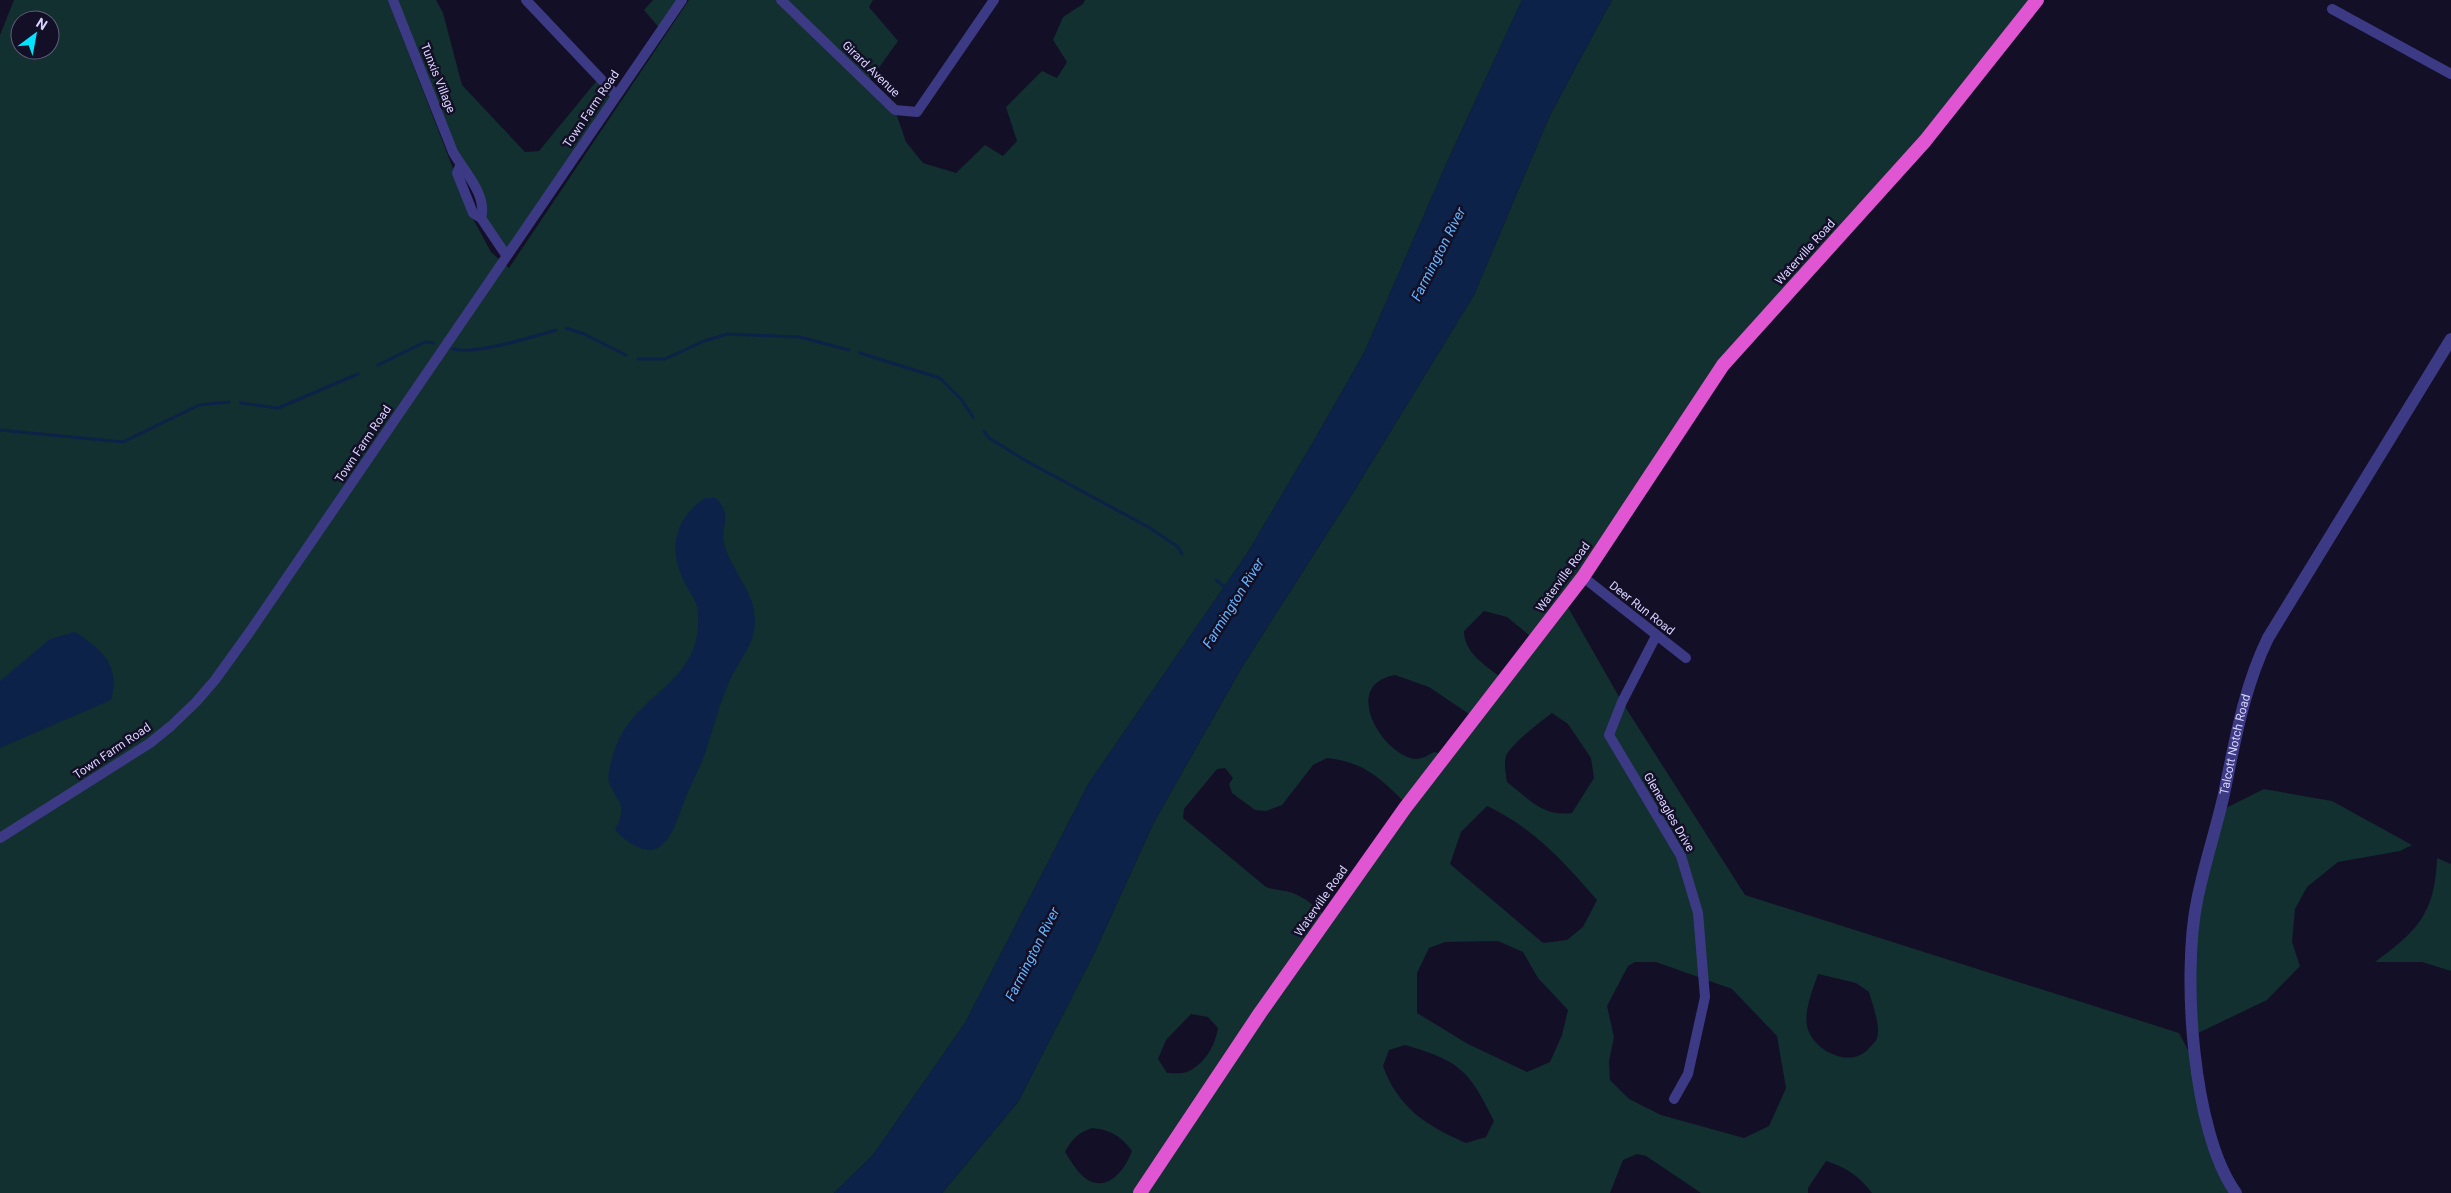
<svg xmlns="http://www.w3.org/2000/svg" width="2451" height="1193" font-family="Roboto,sans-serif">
  <rect width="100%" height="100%" fill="#130f26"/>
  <g fill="#12302f" fill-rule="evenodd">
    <path d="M14,0h374l83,215 20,37 18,16 180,-268h184l-4,7 29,34 -30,42 27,27 11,32 17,21 33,10 29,-28 18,11 14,-15 -11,-34 36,-36 15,7 10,-16 -14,-22 10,-23 20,-13 2,-4h437l-74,160 -84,193 -48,84 -68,115 -159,231 -124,240 -92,132 -39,38h-834v-1158zM20,20h30v30h-30z"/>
    <polygon points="393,0 436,0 443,13 462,85 525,152 539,151 599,78 616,95 506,255 481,218 483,209 460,166"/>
    <polygon points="653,0 682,0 661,30 644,10"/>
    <path d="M1612,0h425l-112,141 -202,224 -158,237 57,100 123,193 434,138 18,34 8,56 31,70h-364c-13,-17 -26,-26 -46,-32l-18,27v5h-107l-55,-37 -9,-2 -14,6 -13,33h-668l76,-91 74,-144 62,-136 88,-155 109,-171 123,-201 76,-180zM1484,611l23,6 28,23 -31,40c-16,-13 -40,-26 -40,-49zM1395,675l34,12 46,31 -28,37 -13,-3c-6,3 -11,7 -18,7 -32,-2 -77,-74 -21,-84zM1552,713l16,11 23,34 3,20 -22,35c-29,4 -43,-14 -65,-31 -1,-8 -4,-20 0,-28 6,-11 34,-33 45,-41zM1327,758c37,4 55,21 80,47l-80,113c-11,-11 -22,-21 -37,-26 -8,-2 -16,-2 -24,-5l-83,-69 1,-9 33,-40 8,-1 8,10 -4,6 3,9 23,17 11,1 16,-6 31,-40zM1487,806c47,22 77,56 110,94l-14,27 -16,13 -24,3 -93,-79 11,-32zM1498,941l25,11 15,26 30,32 -6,25 -12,27 -23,10 -59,-28 -51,-31v-40l12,-25 16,-6zM1635,962h21l76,27 45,47 9,52 -17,38 -25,12 -83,-23 -32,-16 -19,-19 -1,-19 5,-24 -7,-31 21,-40zM1818,974l38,9 13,9c3,11 12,35 8,46 -1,3 -5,7 -7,9 -17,23 -57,5 -63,-21 -3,-16 6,-37 11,-52zM1191,1014l17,3 10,11c-3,18 -13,36 -31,44 -5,2 -14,1 -20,1l-9,-14 8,-19zM1405,1045c55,16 64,25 89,76l-8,16 -20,6c-39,-17 -68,-35 -83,-77l6,-16zM1092,1128c19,2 29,8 40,23 -6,17 -23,41 -44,29 -10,-6 -17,-19 -23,-28 7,-13 13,-19 27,-24z"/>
    <polygon points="2264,789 2332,801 2412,845 2400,851 2338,862 2307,887 2295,909 2292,942 2300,966 2267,1000 2194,1035 2191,961 2220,811"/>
    <path d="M2437,858l14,6v107l-29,-9h-47c42,-31 60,-48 62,-104z"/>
  </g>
  <g fill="#0c2248">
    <polygon points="1522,0 1612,0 1550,115 1474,295 1351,496 1242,667 1154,822 1092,958 1018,1102 942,1193 834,1193 873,1155 965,1023 1089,783 1248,552 1316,437 1364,353 1448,160"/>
    <path d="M705,498h11c19,20 2,29 9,49 10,29 35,50 29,84 -3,18 -18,34 -25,51 -10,23 -16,48 -24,72 -6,16 -15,32 -21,48 -5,14 -13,39 -26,46 -15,7 -34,-8 -43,-18 13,-27 4,-24 -6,-48 -3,-8 7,-39 12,-47 24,-42 74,-56 77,-109 2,-27 -7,-28 -16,-49 -14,-32 -5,-60 23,-79z"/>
    <path d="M75,632c27,17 46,34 36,68l-111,48v-67l50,-42z"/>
  </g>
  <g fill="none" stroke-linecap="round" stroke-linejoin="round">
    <g stroke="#0c2248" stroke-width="3">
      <polyline points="566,328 584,334 626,355"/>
      <path d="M453,349c22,6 80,-12 103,-19"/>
      <polyline points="860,353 940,378 961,399 973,417"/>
      <polyline points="638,359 665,359 704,341 727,334 800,337 849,350"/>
      <polyline points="378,365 425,342 434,343"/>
      <polyline points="241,403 278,408 358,374"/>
      <polyline points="0,430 123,442 199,405 229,402"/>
      <polyline points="984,431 988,437 1021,458 1150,528 1178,547 1182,554"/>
      <polyline points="1216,580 1227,589"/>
    </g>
    <g stroke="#3d3a85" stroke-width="10">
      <path d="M393,0l60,152c10,18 35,43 28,66"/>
      <polyline points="526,0 616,95"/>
      <polyline points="781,0 895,110 917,112 994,0"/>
      <polyline points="2332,9 2451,74"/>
      <polyline points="460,166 457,173 473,213 481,218 506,255"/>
      <polyline points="1583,577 1686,658"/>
      <polyline points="1656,636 1622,702 1609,735 1681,856 1698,913 1705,997 1688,1074 1674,1099"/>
      <polyline points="0,838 150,743 171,726 196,702 215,680 251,630 682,0"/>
    </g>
    <path stroke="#3d3a85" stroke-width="12" id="s1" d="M2236,1193c-44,-60 -54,-220 -39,-292 7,-36 19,-71 27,-107 11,-53 20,-107 44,-156l183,-299"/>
    <polyline stroke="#e055d1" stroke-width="14" points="1140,1193 1260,1013 1405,808 1583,577 1723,365 1925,141 2037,0"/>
  </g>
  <g text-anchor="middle" stroke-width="5" stroke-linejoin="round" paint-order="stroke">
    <g font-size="12" fill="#d9d4ff" stroke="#130f26">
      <text transform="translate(871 69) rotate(44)" y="4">Girard Avenue</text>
      <text transform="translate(438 78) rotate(68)" y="4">Tunxis Village</text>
      <text transform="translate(591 109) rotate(-56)" y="4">Town Farm Road</text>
      <text transform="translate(1805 252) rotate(-48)" y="4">Waterville Road</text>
      <text transform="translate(363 444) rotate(-56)" y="4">Town Farm Road</text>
      <text transform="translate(1563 577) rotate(-54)" y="4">Waterville Road</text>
      <text transform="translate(1642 608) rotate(38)" y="4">Deer Run Road</text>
      <text dy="4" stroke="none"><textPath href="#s1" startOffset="461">Talcott Notch Road</textPath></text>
      <text transform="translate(112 751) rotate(-34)" y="4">Town Farm Road</text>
      <text transform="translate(1669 812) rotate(60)" y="4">Gleneagles Drive</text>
      <text transform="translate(1321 901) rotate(-55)" y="4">Waterville Road</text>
    </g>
    <g font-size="14" font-style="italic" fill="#62b6ff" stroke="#130f26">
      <text transform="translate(1438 254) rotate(-63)" y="5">Farmington River</text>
      <text transform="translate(1233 603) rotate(-58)" y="5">Farmington River</text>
      <text transform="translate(1032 954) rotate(-63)" y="5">Farmington River</text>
    </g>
  </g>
  <g transform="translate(35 35) rotate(32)"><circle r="24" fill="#130f26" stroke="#625e7d"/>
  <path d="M0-4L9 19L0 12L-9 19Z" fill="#00e5ff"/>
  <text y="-8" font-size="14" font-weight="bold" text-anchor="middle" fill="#d9d4ff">N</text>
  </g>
</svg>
